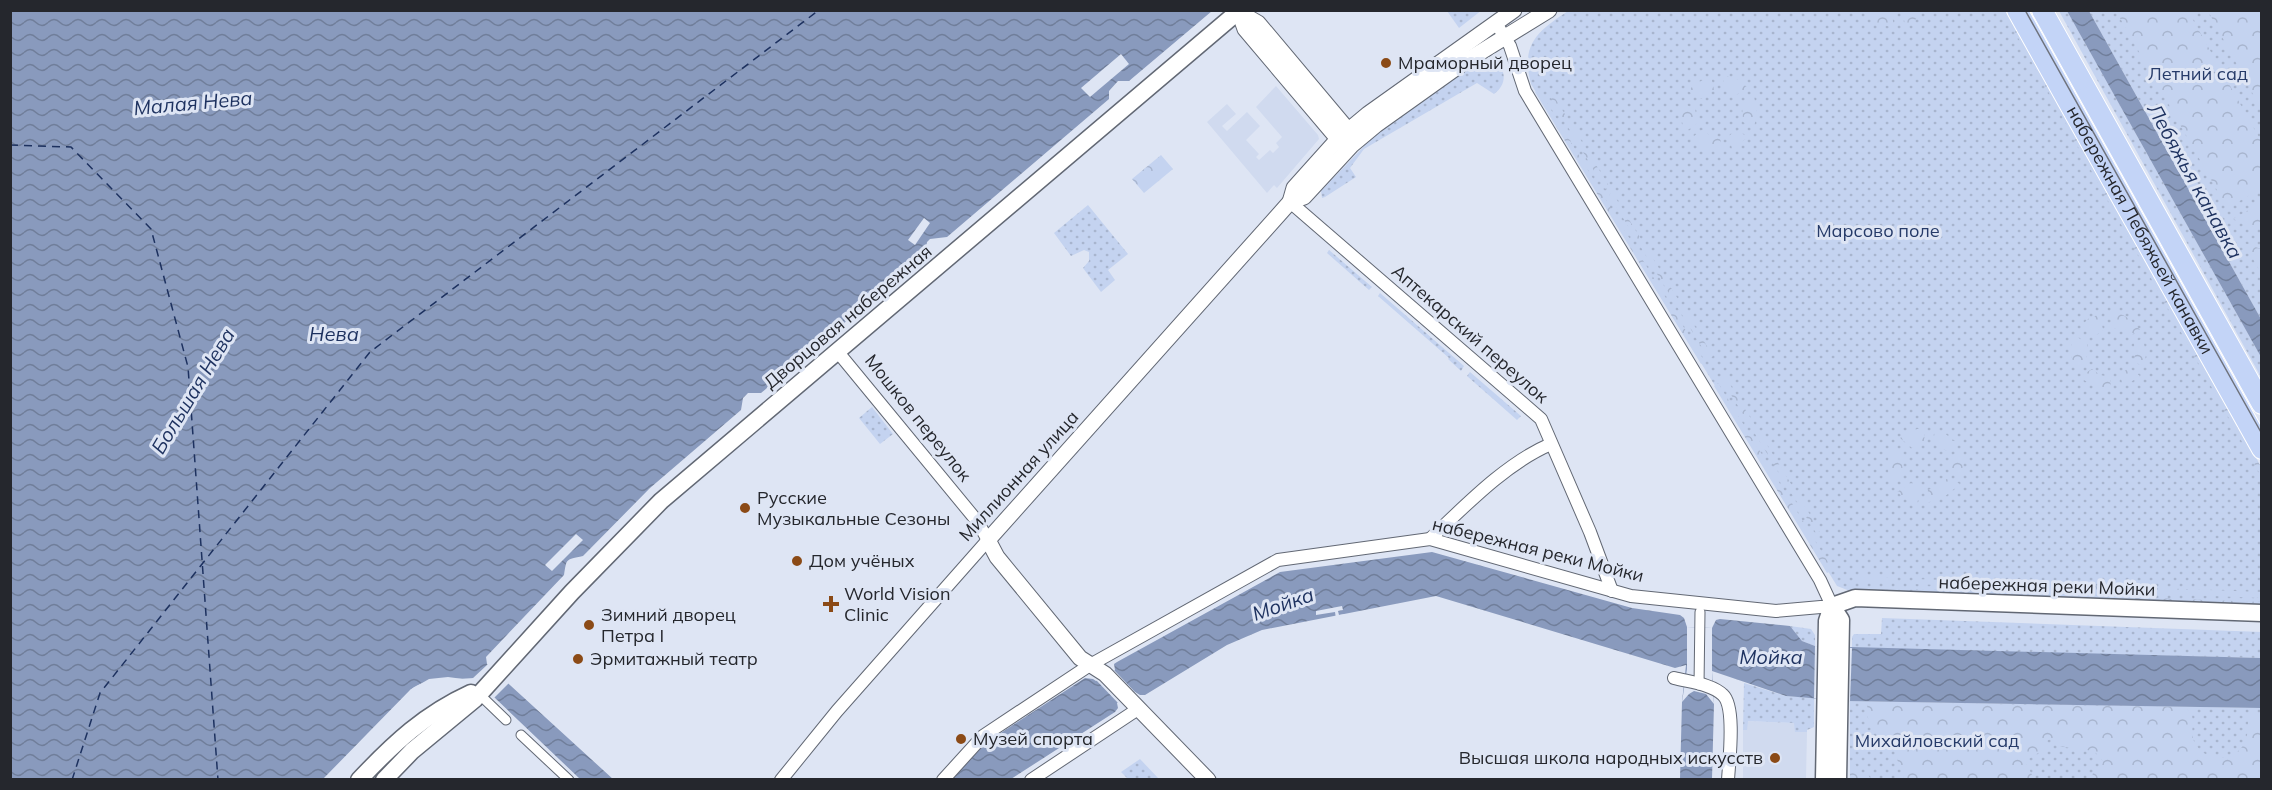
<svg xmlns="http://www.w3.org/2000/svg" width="2272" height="790" font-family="Mulish,sans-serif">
  <defs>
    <pattern id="grass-dots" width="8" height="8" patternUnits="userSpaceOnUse" patternTransform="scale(1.5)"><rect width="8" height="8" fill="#c4d3f0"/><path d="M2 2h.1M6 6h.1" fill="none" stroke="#a8b5ce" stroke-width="1.8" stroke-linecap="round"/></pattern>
    <pattern id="forest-crowns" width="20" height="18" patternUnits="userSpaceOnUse" patternTransform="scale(1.5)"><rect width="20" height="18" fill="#c4d3f0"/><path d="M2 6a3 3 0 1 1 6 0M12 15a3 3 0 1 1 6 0" fill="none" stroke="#a8b5ce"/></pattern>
    <pattern id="water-waves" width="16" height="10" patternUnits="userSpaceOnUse" patternTransform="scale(1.5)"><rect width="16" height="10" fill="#899abd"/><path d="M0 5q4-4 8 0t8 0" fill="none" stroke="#707e9a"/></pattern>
  </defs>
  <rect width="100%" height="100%" fill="#dee5f4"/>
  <g fill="#d0daef">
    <polygon points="1276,86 1318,135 1319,139 1277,188 1274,185 1267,193 1207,122 1227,104 1236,114 1222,126 1227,131 1247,112 1260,126 1246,140 1259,154 1256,157 1259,160 1270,150 1273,153 1279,147 1276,143 1282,137 1256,107"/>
    <polygon points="1747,721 1795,723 1795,732 1807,732 1806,779 1743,780 1743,730 1747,730"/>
  </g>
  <g fill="url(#grass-dots)">
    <polygon points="1482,10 1459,28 1447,11 1447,10"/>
    <path d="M1568,11h440l253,456v139l-398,-14 -13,-1 -13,-5 -306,-502c-11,-40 7,-53 37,-73z"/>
    <polygon points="2059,11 2067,11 2261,357 2261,377"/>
    <polygon points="2089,11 2261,11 2261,319"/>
    <path d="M1485,61c21,0 25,22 9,33l-17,-11 -113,66 -14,19 6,9 -31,20 -3,1 -1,-7 50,-52 105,-75z"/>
    <polygon points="1088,205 1128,254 1108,270 1115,280 1101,292 1083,268 1089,261 1089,252 1084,250 1071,256 1054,233"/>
    <polygon points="1329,250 1372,287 1369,290 1327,253"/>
    <polygon points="1380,293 1464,366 1461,371 1448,359 1449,358 1378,296"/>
    <polygon points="1470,372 1521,416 1517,420 1467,376"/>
    <polygon points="872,407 893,434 880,444 859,418"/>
    <polygon points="1882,618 2262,632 2261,658 1852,648 1852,637 1854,634 1881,634"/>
    <polygon points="1790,626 1811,629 1815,635 1815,646 1802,641"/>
    <polygon points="1744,683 1786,696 1814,698 1814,727 1807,730 1807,732 1795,732 1794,723 1748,721 1747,730 1743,730"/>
    <polygon points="1850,701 2261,708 2261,779 1850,780"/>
    <polygon points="1140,759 1159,779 1128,779 1121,772"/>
  </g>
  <g fill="url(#forest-crowns)">
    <polygon points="1874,10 1884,11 1892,14 1894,28 1874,22 1867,15"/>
    <polygon points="1907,10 1915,11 1921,16 1905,26 1903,13"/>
    <polygon points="2003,11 2008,11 2071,124 2068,127"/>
    <polygon points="2116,11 2188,11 2261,141 2261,189 2227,208"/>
    <polygon points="2208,11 2261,11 2261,109"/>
    <polygon points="1723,75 1739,80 1748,88 1736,95 1725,90"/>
    <polygon points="1711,76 1714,90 1701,99 1688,91 1695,84"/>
    <polygon points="1547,85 1609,186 1605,189 1544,87"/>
    <polygon points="1539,90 1705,362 1701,364 1535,92"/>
    <polygon points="1754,96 1757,112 1754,128 1743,122 1742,104"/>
    <polygon points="1682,103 1695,109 1698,123 1685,132 1680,115"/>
    <polygon points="1702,130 1711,136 1720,137 1722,151 1706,149 1690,139"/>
    <polygon points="1736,130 1748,137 1732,149 1729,136"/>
    <polygon points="2078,135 2261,467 2261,476 2073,138"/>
    <polygon points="1161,155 1173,169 1144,193 1132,179"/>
    <polygon points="1612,192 1713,356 1709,359 1609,195"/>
    <polygon points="2261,203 2261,230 2233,219"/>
    <polygon points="2244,243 2261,249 2261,273"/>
    <path d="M2111,312c13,1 21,8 29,18l-11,6 -7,-6 -9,-2z"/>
    <polygon points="2100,314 2103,330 2095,336 2081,326 2088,319"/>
    <polygon points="2074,335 2088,344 2086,355 2088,361 2075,368 2070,352"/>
    <polygon points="2143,338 2146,355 2143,367 2134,361 2135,352 2134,343"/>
    <polygon points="2129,368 2140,376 2123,387 2120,374"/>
    <polygon points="2092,369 2100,375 2110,377 2111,390 2097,388 2079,377"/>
    <polygon points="1726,378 1820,531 1816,533 1722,380"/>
    <polygon points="1718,383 1833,570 1827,573 1714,386"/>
    <polygon points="1917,429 1925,429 1924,443 1912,448 1900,438"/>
    <polygon points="1935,430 1943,432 1957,443 1947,451 1933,443"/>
    <path d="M1893,447l12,8 -3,10 2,9 -13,8c-4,-12 -5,-24 2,-35z"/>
    <polygon points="1960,451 1963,463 1962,476 1950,472 1949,457"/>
    <polygon points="1948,478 1960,484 1943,498 1926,503 1928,490 1938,486"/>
    <polygon points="1911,483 1921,488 1917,504 1907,500 1897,492"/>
    <polygon points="1859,576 1896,578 1896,583 1858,582"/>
    <polygon points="1913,579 2012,582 2012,588 1913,584"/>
    <polygon points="2023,583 2261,592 2261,598 2023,588"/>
    <polygon points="1913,589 2261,602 2262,606 1913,593"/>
    <path d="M1867,702l315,5c5,2 9,3 10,8 2,10 -2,19 3,28 9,18 35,20 47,4 7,-10 6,-21 6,-32l13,-2v66h-169l1,-7 8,-2 2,-9 -9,-10 -37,-5 -2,-9 -9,4 -1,8 -20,12 9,18h-130l-7,-20 2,-6 -13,-7 -5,-11 -13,-17z"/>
    <polygon points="1850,765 1856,765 1857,774 1868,775 1871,779 1850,779"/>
  </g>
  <g fill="url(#water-waves)">
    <path d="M10,11h1202l-83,70h-11l-9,10v8l-162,138 -17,2 -3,3 -2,13 -164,138h-13l-5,5 -2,12 -91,78 -67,68c-18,4 -16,2 -19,19l-78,82 1,7 127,116 -34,-1 -106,-101c-21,2 -46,-2 -64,12l-87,89h-312z"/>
    <polygon points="2067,11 2089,11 2261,319 2261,357"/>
    <polygon points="1432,552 1632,608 1680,615 1684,618 1687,627 1712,628 1716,620 1720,619 1790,626 1802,641 1815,646 2261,658 2261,708 1846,701 1786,696 1712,671 1714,704 1712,779 1680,779 1682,702 1686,665 1675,668 1436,596 1262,630 1227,645 1145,695 1140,695 1135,692 1117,703 1118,708 1115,712 1011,779 950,780 987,742 1085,678 1093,679 1096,681 1115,670 1114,664 1117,662 1280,572"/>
  </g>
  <g fill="#dee5f4">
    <polygon points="1121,54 1129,64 1090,97 1081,88"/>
    <polygon points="924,218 930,223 915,245 908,240"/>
    <polygon points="576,534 583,540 552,571 545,565"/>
    <polygon points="1342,606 1343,610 1338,611 1339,615 1347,614 1348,617 1336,619 1335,612 1316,615 1316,611"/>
    <polygon points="1687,627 1712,628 1712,675 1714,704 1706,694 1694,691 1689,694 1682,702 1687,669"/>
    <polygon points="1815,646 1852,648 1850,701 1814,698"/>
    <polygon points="488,664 510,682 492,700 472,679"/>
    <polygon points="1113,669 1136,693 1119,704 1096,680"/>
    <polygon points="448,677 463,679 459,681 434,681 415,690 410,690 429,679"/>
  </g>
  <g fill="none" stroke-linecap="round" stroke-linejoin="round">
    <g stroke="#1d315f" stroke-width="1.5" stroke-dasharray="8 6" stroke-linecap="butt">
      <polyline points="10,145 71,147 151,229 188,367 218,780"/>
      <polyline points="72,780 100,693 370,352 819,10"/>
    </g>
    <g stroke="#626874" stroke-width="11">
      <g id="pedestrian">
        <polyline points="1699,685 1700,612"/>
        <polyline points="479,694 506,720"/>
        <polyline points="521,735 569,780"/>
      </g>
    </g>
    <g stroke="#626874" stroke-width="14">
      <g id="minor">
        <polyline points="1290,202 1541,419 1590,532 1612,591"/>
        <path d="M1430,539c35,-33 76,-76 121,-95"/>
        <path d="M1674,678c15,4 38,6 49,17 13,12 6,67 5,85"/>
        <polyline points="781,780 837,711 988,540 977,521 837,351"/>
        <polyline points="943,780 983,736 1090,665 1278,560 1430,539 1631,596 1776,611 1832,606 1820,580 1525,91 1510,46 1496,23"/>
        <polyline points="1031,780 1138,709"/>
      </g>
    </g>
    <g stroke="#626874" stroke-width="17">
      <g id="tertiary">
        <polyline points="1239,12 1245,29 1338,139 1346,142"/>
        <polyline points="1239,12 1258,23 1348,130 1350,139"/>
        <polyline points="1290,202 1294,188 1338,139 1368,114 1514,10"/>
        <polyline points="1208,780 1105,674 1080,658 997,557 988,540 1290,202 1304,197 1352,145 1376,125 1463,63 1549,10"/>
      </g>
    </g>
    <g stroke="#626874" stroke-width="19">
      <g id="secondary">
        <polyline points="1832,606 1855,598 2262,613"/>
        <polyline points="1832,606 1841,620 1838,780"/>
        <path d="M359,780c35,-37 66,-66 112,-87"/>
        <polyline points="384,780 412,751 475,699 572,592 661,501 1240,10"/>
        <polyline points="1824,780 1827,621 1832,606"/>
      </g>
    </g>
    <g stroke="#fff" stroke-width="22">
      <g id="primary">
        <path id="s1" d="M2017,10l245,439"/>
        <polyline points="2042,10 2262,404"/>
      </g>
    </g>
    <use href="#pedestrian" stroke="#fff" stroke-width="9"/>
    <use href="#minor" stroke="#fff" stroke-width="12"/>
    <use href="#tertiary" stroke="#fff" stroke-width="15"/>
    <use href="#secondary" stroke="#fff" stroke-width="16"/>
    <use href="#primary" stroke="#c3d4f7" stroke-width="20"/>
    <polyline stroke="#6f737d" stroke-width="1.5" points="2025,10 2262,434"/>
  </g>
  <g fill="#8b4a16" stroke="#dee5f4" stroke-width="2">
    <circle cx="1386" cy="63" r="6"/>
    <circle cx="745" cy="508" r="6"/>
    <circle cx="797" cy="561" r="6"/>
    <path d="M828 595h6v6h6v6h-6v6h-6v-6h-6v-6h6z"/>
    <circle cx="589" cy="625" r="6"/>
    <circle cx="578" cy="659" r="6"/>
    <circle cx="961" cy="739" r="6"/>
    <circle cx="1775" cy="758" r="6"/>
  </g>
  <g text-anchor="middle" stroke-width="6" stroke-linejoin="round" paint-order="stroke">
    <g font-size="18" fill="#25272d" stroke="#dee5f4" text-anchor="start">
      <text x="1398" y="69">Мраморный дворец</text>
      <text x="757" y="504">Русские<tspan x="757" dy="21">Музыкальные Сезоны</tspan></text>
      <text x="809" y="567">Дом учёных</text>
      <text x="844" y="600">World Vision<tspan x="844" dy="21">Clinic</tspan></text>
      <text x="601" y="621">Зимний дворец<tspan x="601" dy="21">Петра I</tspan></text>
      <text x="590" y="665">Эрмитажный театр</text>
      <text x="973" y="745">Музей спорта</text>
      <text x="1763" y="764" text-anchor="end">Высшая школа народных искусств</text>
    </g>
    <g font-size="18" fill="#263b69" stroke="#dee5f4">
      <text x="2198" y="80">Летний сад</text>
      <text x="1878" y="237">Марсово поле</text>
      <text x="1937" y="747">Михайловский сад</text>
    </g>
    <g font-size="18" fill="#25272d" stroke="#dee5f4">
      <text dy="6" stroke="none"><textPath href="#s1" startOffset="252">набережная Лебяжьей канавки</textPath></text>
      <text transform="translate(848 317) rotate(-40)" y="6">Дворцовая набережная</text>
      <text transform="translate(1470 334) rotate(41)" y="6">Аптекарский переулок</text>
      <text transform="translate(918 418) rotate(51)" y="6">Мошков переулок</text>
      <text transform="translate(1019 476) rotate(-48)" y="6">Миллионная улица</text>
      <text transform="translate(1538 550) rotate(14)" y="6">набережная реки Мойки</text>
      <text transform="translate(2047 586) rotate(2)" y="6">набережная реки Мойки</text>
    </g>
    <g font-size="20" font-style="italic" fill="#1d315f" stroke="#dee5f4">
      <text transform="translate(193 103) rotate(-5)" y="7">Малая Нева</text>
      <text transform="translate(2195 181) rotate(61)" y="7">Лебяжья канавка</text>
      <text x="334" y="341">Нева</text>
      <text transform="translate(193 391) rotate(-59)" y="7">Большая Нева</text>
      <text transform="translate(1283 604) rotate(-19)" y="7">Мойка</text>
      <text x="1771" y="664">Мойка</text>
    </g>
  </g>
  <rect width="2272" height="790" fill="none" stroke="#25272d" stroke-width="24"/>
</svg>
